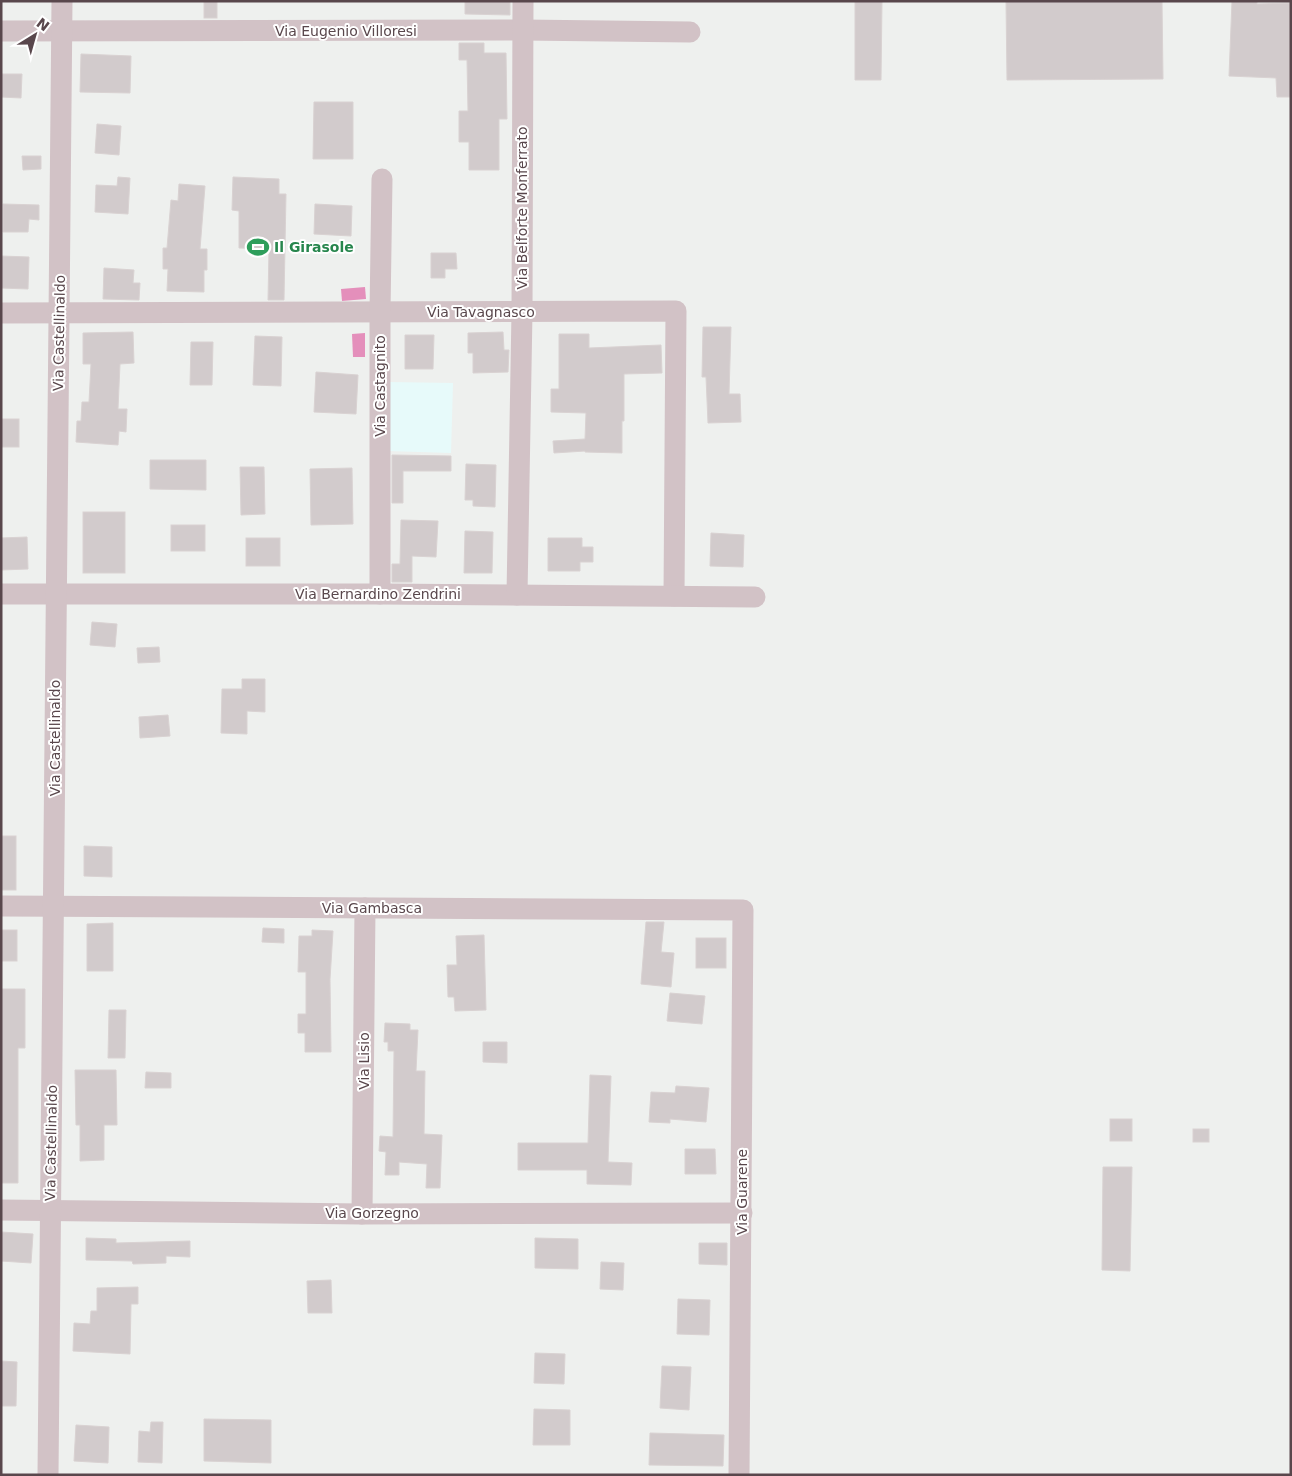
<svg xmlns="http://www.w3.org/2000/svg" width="1292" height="1476" font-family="'DejaVu Sans',sans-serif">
  <rect width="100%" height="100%" fill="#eef0ee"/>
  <polygon fill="#e7fafa" points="388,382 453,383 451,453 387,451"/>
  <g fill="#e48fbb">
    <polygon points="365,287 366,299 342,301 341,289"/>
    <polygon points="365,333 365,357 353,357 352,334"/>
  </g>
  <g fill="#d2cbcc" stroke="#d9d2d2">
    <rect x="204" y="1" width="13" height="17"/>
    <polygon points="465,1 510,1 510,15 465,14"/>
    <polygon points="855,1 882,1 881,80 855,80"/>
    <polygon points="1006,1 1162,1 1163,79 1007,80"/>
    <polygon points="1232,1 1257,1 1257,4 1291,3 1291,97 1277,97 1276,78 1229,76"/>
    <polygon points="459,43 484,43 484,53 506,53 507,119 499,119 499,170 469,170 469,142 459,142 459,111 468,111 467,60 459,60"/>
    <polygon points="81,54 131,56 130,93 80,92"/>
    <polygon points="1,74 22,74 21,98 1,97"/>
    <polygon points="314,102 353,102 353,159 313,159"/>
    <polygon points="97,124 121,126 119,155 95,153"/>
    <polygon points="22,156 41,156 41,169 23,170"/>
    <polygon points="118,177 130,178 128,214 95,212 96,185 117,186"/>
    <polygon points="233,177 279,179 279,194 286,194 284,300 268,300 269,249 239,248 239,211 232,210"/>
    <polygon points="179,184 205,186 200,249 207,249 207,270 204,270 204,292 167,291 168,269 163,269 163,248 167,248 171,200 178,201"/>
    <polygon points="3,204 39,205 39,220 29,219 28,232 3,232"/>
    <polygon points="315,204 352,206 351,236 314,234"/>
    <polygon points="431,253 456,253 457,269 445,269 445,278 431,278"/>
    <polygon points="1,256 29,257 28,289 1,288"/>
    <polygon points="104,268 134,270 133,283 140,283 139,300 103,299"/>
    <polygon points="703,327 731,327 729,394 740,394 741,422 708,423 706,377 702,377"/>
    <polygon points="133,332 134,363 120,364 118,409 127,409 126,432 119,431 118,445 76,442 77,421 81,421 82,402 89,402 91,364 83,364 83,333"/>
    <polygon points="503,332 504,350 509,350 508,372 473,373 473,353 468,353 468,333"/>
    <polygon points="559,334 589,334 589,348 661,345 662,373 624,374 624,421 622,421 622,453 585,452 585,451 554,453 553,441 585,439 586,413 551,412 551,389 559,389"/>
    <polygon points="405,335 434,335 433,369 405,369"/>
    <polygon points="255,336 282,337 281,386 253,385"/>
    <polygon points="191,342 213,342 212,385 190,385"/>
    <polygon points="316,372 358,375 356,414 314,412"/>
    <rect x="1" y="419" width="18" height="28"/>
    <polygon points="392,455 451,456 451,471 403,471 403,503 392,503"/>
    <polygon points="150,460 206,460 206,490 150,489"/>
    <polygon points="466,464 496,465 495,507 473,506 473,500 465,500"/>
    <polygon points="240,467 264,467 265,514 241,515"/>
    <polygon points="352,468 353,524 311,525 310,469"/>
    <rect x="83" y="512" width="42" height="61"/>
    <polygon points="401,520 438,521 436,557 412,556 412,582 392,582 392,564 400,564"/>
    <rect x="171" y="525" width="34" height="26"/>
    <polygon points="465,531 493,532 492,573 464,573"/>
    <polygon points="711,533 744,535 743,567 710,566"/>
    <polygon points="27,537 28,569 1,570 1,538"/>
    <rect x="246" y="538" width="34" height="28"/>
    <polygon points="548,538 582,538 582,547 593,547 593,562 580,562 580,571 548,571"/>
    <polygon points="92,622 117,624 115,647 90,645"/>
    <polygon points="159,647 160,662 138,663 137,648"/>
    <polygon points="242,679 265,679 265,712 247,711 247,734 221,733 222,689 242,689"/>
    <polygon points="168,715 170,736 140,738 139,717"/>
    <rect x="1" y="836" width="15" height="54"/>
    <polygon points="84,846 112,847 112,877 84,876"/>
    <polygon points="646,922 664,922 661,952 674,953 671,987 641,984"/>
    <polygon points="113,923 113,971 87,971 87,924"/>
    <polygon points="263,928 284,929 284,943 262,942"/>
    <rect x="1" y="930" width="16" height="31"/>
    <polygon points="312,930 333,931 330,979 331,1052 305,1052 305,1033 298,1033 298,1014 306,1014 306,972 298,972 299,936 312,936"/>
    <polygon points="484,935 486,1010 455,1011 454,997 448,997 447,965 457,965 456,936"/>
    <rect x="696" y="938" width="30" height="30"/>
    <polygon points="1,989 25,989 25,1048 18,1048 18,1183 1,1183"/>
    <polygon points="670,993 705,996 702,1024 667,1021"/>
    <polygon points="109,1010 126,1010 125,1058 108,1058"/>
    <polygon points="385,1023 410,1024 410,1030 418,1030 416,1071 425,1071 424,1134 442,1135 440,1188 426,1188 427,1164 399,1162 399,1175 385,1175 386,1152 379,1151 380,1136 393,1137 394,1051 388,1051 388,1042 384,1042"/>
    <polygon points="483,1042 507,1042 507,1063 483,1062"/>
    <polygon points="75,1070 116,1070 117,1125 104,1125 104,1160 80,1161 80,1125 76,1125"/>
    <polygon points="146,1072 171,1073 171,1088 145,1088"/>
    <polygon points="590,1075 611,1076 608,1162 632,1163 631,1185 587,1184 587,1170 518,1170 518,1143 588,1143"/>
    <polygon points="676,1086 709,1088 706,1122 670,1119 670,1123 649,1122 651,1092 675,1093"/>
    <rect x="1110" y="1119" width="22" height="22"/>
    <rect x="1193" y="1129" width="16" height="13"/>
    <polygon points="685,1149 715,1149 716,1174 685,1174"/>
    <polygon points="1103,1167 1132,1167 1130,1271 1102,1270"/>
    <polygon points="1,1232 33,1234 31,1263 1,1261"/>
    <polygon points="86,1238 116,1239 116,1243 190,1241 190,1257 166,1256 166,1263 133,1264 132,1261 86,1260"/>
    <polygon points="535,1238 578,1239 578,1269 535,1268"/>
    <polygon points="699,1243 727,1243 727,1265 699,1264"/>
    <polygon points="601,1262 624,1263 623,1290 600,1289"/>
    <polygon points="331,1280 332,1313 308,1313 307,1281"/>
    <polygon points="138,1287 138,1304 131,1304 130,1354 73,1351 74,1323 90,1324 91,1311 97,1311 97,1288"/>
    <polygon points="678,1299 710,1300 709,1335 677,1334"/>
    <polygon points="535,1353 565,1354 564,1384 534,1383"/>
    <polygon points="1,1361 17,1362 16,1406 1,1406"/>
    <polygon points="662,1366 691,1367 689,1410 660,1408"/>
    <polygon points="534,1409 570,1410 570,1445 533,1445"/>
    <polygon points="204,1419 271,1420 271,1463 204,1461"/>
    <polygon points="151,1422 163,1422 162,1463 138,1462 139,1431 150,1432"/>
    <polygon points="76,1425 109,1427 108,1463 74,1461"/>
    <polygon points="650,1433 724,1435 723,1466 649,1465"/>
  </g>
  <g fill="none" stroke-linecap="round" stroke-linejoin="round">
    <g stroke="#d2c2c6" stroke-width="21">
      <polyline points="1,31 523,30 690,32"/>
      <polyline points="1,313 676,311 674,596"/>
      <polyline points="1,594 380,594 755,597"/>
      <polyline points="380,594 380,312 382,179"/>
      <polyline points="517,595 522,312 523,1"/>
      <polyline points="1,906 743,910 739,1475"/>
      <polyline points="1,1210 362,1214 742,1213"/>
      <polyline points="362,1214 365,908"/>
      <polyline points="48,1475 62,1"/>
    </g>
  </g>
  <defs>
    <g id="stadium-bare" transform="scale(1.725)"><path d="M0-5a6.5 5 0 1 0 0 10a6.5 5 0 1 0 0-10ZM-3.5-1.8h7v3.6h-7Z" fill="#2e9e5b" stroke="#fff" stroke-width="2.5" paint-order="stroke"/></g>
  </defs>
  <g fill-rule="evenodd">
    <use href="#stadium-bare" x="258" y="247"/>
  </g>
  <g text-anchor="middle" stroke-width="4" stroke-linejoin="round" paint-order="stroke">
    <g font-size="14" fill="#59474c" stroke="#fff">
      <text x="346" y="36">Via Eugenio Villoresi</text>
      <text transform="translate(522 208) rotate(-90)" y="5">Via Belforte Monferrato</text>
      <text x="481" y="317">Via Tavagnasco</text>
      <text transform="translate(59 333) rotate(-89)" y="5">Via Castellinaldo</text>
      <text transform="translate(380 386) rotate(-90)" y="5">Via Castagnito</text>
      <text x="378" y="599">Via Bernardino Zendrini</text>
      <text transform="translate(55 738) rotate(-90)" y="5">Via Castellinaldo</text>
      <text x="372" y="913">Via Gambasca</text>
      <text transform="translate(364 1061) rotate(-90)" y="5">Via Lisio</text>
      <text transform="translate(51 1143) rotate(-89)" y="5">Via Castellinaldo</text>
      <text transform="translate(742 1192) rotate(-90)" y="5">Via Guarene</text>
      <text x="372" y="1218">Via Gorzegno</text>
    </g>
    <g font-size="14" font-weight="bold" fill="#27864d" stroke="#fff" text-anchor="start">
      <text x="274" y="252">Il Girasole</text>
    </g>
  </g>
  <rect width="1292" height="1476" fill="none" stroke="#59474c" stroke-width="5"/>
  <g transform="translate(35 35) rotate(37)" stroke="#ffffff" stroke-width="4" paint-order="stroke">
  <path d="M0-4L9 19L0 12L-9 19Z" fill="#59474c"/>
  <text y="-8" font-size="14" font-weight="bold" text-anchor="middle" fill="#59474c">N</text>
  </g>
</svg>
